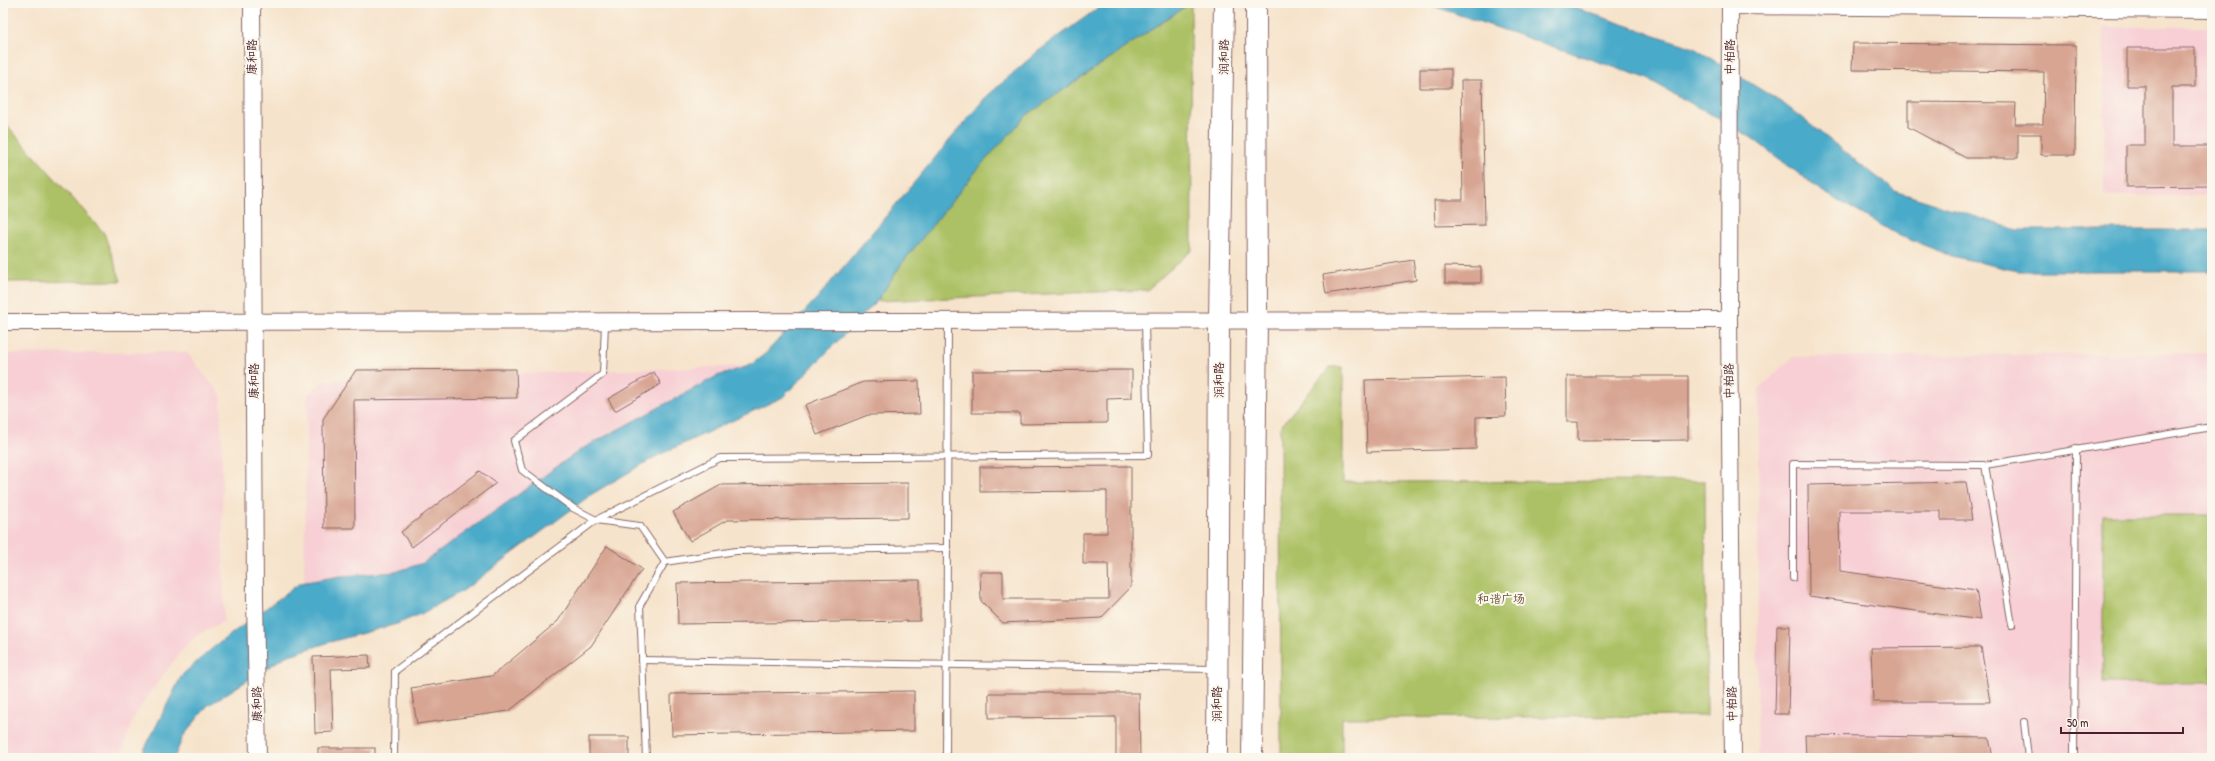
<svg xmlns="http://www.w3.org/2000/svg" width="2215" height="761" font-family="'Patrick Hand','LXGW WenKai TC',sans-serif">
  <rect width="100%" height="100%" fill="#fbf7ec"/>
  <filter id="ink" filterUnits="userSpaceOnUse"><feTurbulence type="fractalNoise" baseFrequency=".025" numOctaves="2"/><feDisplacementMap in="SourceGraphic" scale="8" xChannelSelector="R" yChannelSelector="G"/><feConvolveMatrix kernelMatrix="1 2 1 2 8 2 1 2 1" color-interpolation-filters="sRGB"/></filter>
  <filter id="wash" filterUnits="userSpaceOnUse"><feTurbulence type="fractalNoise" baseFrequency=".012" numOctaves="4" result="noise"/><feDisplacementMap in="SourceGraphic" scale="16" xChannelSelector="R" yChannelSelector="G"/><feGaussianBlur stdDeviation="0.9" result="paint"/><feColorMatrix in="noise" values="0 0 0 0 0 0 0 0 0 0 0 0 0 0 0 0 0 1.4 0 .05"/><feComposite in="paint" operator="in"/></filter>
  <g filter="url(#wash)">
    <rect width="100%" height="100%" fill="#f6e3cb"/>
    <g fill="#f7cfd4">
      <rect x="2104" y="27" width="108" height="169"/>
      <polygon points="186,352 221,395 224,621 197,635 179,654 151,691 133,719 120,758 3,758 3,354"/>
      <polygon points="2212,353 2212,758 1757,758 1759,389 1793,357"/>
      <polygon points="749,366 717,376 580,450 424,563 395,572 341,576 304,582 307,395 325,380"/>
    </g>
    <g fill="#acc165" stroke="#7b7048">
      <polygon points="1190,3 1191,3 1192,250 1147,290 877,301 903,262 981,165 1027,115"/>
      <polygon points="3,121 104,233 121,281 3,282"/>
      <polygon points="1330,367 1343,367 1343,482 1705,481 1707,716 1342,718 1342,758 1281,758 1280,427"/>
      <rect x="2103" y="515" width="109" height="168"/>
    </g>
    <g fill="#4aaac9" stroke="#4a647a">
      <polygon points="1105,3 1190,3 1027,115 981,165 903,262 877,301 783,397 655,457 592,494 464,590 423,613 397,624 330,642 286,656 207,706 183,737 174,758 140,758 182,675 215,646 300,583 341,576 395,572 423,563 580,450 717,376 749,366 765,354 819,296 985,98 1037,52"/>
      <polygon points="1424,3 1560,3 1694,48 1784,104 1895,191 2017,230 2212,230 2212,271 2017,271 1952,256 1900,236 1820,190 1752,138 1646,78"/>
    </g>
    <g id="blocks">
      <g fill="#d8a593">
        <polygon points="1853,43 2076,45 2075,155 2041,155 2041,134 2018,134 2018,158 1966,158 1908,127 1908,102 2016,103 2015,124 2043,124 2044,72 1852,70"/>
        <polygon points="2127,48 2195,48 2195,87 2172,87 2172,146 2212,146 2212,186 2126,187 2126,145 2145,145 2145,86 2127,86"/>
        <rect x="1420" y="69" width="31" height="19"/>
        <polygon points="1461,80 1482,80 1485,225 1435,226 1434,200 1463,200"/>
        <polygon points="1413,260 1416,280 1326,294 1323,275"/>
        <polygon points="1445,266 1481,267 1481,283 1445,283"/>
        <polygon points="516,369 517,398 354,400 355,528 324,528 323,419 356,370"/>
        <polygon points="1132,370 1132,398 1107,399 1107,423 1020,424 1020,413 972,413 972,371"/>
        <polygon points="654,372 661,384 615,411 608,399"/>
        <polygon points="1567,376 1688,376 1688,440 1578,441 1578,422 1567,422"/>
        <polygon points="1505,377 1506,416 1476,417 1476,449 1367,452 1365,380"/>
        <polygon points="919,381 920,414 868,415 817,435 805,405 863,382"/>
        <polygon points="1131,466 1131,587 1101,618 1003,623 981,601 980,572 1003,572 1003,599 1109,599 1108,564 1083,564 1083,533 1107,533 1107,491 980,492 980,467"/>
        <polygon points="480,471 496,483 412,547 401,532"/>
        <polygon points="1966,482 1972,520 1941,520 1941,511 1839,511 1840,571 1976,590 1981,620 1809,596 1808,485"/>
        <polygon points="908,483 908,518 727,520 690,541 673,512 721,485"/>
        <polygon points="607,546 642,569 591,646 509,711 417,724 411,688 492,676 558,621"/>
        <polygon points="920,580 920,621 678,624 677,583"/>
        <polygon points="1777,626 1790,626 1788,714 1775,714"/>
        <polygon points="1981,647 1990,702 1873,702 1871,648"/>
        <polygon points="369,655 370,668 331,669 333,732 315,733 313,657"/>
        <polygon points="914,691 914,731 672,735 671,694"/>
        <polygon points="989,693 1139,693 1140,758 1116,758 1116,717 989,718"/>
        <polygon points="1805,735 1989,738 1993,758 1806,758"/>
        <rect x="589" y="737" width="40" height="21"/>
        <rect x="318" y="748" width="57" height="10"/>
      </g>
    </g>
  </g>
  <g filter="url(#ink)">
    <use href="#blocks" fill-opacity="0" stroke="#866463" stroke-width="1"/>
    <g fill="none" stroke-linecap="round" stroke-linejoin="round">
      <g stroke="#866463" stroke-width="8">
        <g id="service">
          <polyline points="605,323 603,374 514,441 522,470 573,508 596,520 640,526 665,562"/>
          <polyline points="1985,465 2012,625"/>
          <polyline points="1793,578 1793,464 1985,465 2212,427"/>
          <polyline points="642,660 1214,669"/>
          <polyline points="2024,722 2028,758"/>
          <polyline points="394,758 395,671 596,520 720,458 1148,455 1145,321"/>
          <polyline points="646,758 640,605 665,562 736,551 947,548"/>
          <polyline points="946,758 948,322"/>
          <polyline points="2074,758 2076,449"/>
        </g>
      </g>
      <g stroke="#866463" stroke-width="14">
        <polyline id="minor" points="1730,8 2212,12"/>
      </g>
      <g stroke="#866463" stroke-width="18">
        <g id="tertiary">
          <polyline points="252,3 255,600 258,758"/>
          <polyline points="1730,3 1729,320 1733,758"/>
          <polyline points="3,322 1729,320"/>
        </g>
      </g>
      <g stroke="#866463" stroke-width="22">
        <g id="primary">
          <polyline points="1217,758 1219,320 1224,3"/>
          <polyline points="1252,758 1257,320 1256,3"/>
        </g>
      </g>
      <use href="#service" stroke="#fff" stroke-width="6"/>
      <use href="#minor" stroke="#fff" stroke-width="12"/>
      <use href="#tertiary" stroke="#fff" stroke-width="16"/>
      <use href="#primary" stroke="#fff" stroke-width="20"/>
    </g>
  </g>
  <g text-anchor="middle" stroke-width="4" stroke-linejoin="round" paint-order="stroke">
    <g font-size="12" fill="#4a1f2b" stroke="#fbf7ec">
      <text transform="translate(252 57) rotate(-90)" y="4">康和路</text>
      <text transform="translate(1224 57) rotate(-89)" y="4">润和路</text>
      <text transform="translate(1730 57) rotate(-90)" y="4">中柏路</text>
      <text transform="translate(1219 380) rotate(-90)" y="4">润和路</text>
      <text transform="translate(254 381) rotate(-90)" y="4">康和路</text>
      <text transform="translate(1729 381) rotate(-91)" y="4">中柏路</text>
      <text transform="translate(257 704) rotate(-91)" y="4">康和路</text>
      <text transform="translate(1217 704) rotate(-90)" y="4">润和路</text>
      <text transform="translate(1732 704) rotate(-91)" y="4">中柏路</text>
    </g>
    <g font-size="12" fill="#67503c" stroke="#fbf7ec">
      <text x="1501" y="603">和谐广场</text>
    </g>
  </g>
  <rect width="2215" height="761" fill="none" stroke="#fbf7ec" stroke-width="16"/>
  <path d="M2061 727v6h122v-6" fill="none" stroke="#4a1f2b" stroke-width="2"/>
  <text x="2067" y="727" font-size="12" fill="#4a1f2b" stroke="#fbf7ec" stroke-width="3" paint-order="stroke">50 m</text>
</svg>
